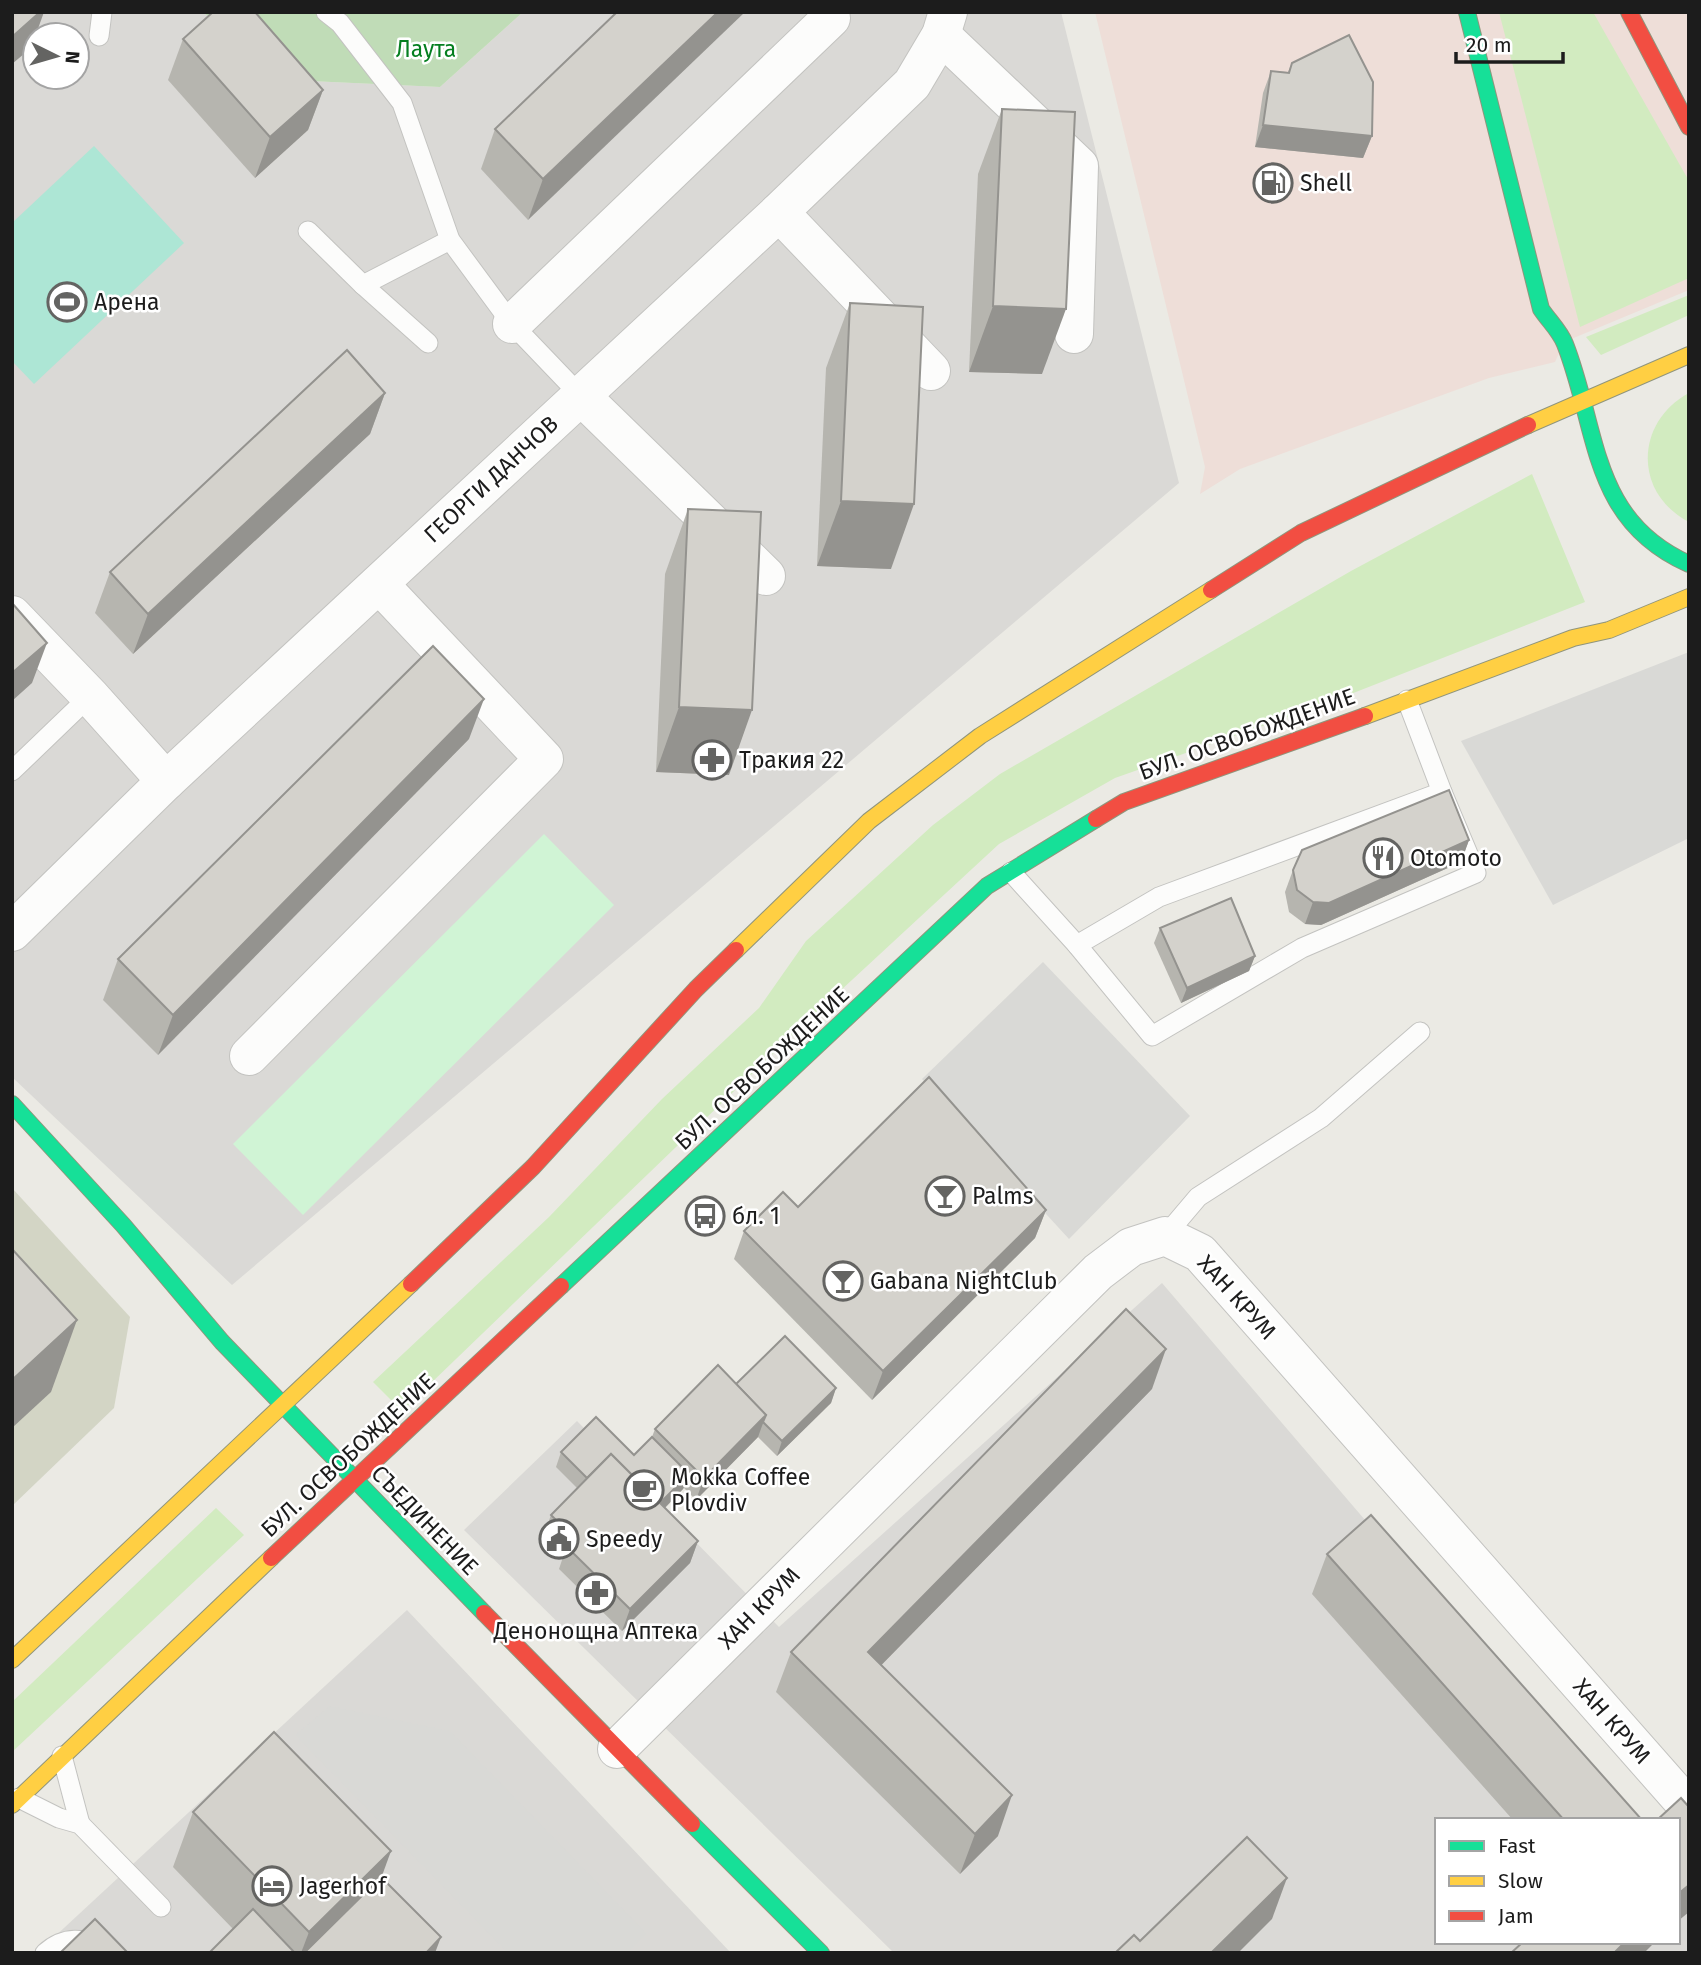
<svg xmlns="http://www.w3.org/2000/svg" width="1701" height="1965" font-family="'Fira Sans',sans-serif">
  <rect width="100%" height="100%" fill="#ebeae4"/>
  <g fill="#dad9d6" fill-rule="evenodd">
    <path d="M12,12h190l108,69 130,6 83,-75h538l118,471 -947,802 -220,-208zM35,35h42v42h-42z"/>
    <polygon points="1162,1283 1622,1820 1437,1820 1437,1942 1678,1942 1678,1885 1689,1897 1689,1953 894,1953 464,1530 577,1421 779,1627"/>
    <polygon points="407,1610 731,1953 37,1953"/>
  </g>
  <polygon fill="#eeded8" points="1095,12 1689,12 1689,290 1564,342 1555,362 1489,378 1240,469 1200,494 1205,467"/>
  <polygon fill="#d3d5c5" points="12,1188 130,1317 114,1408 12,1506"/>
  <g fill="#d2ebc0">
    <polygon points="1499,12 1593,12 1689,181 1689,278 1580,327"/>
    <polygon points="1689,295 1689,315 1601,355 1586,337"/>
    <path d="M1689,393v129c-56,-29 -54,-100 0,-129z"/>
    <polygon points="1532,474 1585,602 1333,701 1115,778 999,844 786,1041 402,1411 373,1382 549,1217 662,1099 759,1008 806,941 933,825 1000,774 1351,571"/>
    <polygon points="216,1508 244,1535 12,1752 12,1702"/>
  </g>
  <polygon fill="#c0dcb7" points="202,12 523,12 440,87 310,81"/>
  <polygon fill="#d0f4d5" points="544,834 614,905 303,1215 233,1144"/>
  <polygon fill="#ade6d5" points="94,146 184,243 34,384 12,361 12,223"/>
  <g fill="#d9d9d6">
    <polygon points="1689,652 1689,838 1553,905 1461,741"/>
    <polygon points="1043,962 1190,1116 1069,1239 922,1079"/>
    <polygon points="330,1706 450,1731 647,1934 628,1953 508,1953 295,1735"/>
  </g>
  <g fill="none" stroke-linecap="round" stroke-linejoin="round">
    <g stroke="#c3c3c0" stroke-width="21">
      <g id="lane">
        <polyline points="326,12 340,23 402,103 450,240 512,324 580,395"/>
        <polyline points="99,36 102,12"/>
        <polyline points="308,231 363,285 450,240"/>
        <polyline points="363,285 428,343"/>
        <polyline points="12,771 90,696"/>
        <polyline points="1011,872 1077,945 1152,1036 1302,948 1476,873 1442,792 1407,700"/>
        <polyline points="1077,945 1159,897 1442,792"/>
        <polyline points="1165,1236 1198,1197 1321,1118 1420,1032"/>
        <polyline points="62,1756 80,1824"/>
        <polyline points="19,1798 59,1818 80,1824 161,1907"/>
        <path d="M45,1953c18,-16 41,-18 59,0"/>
      </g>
    </g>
    <g stroke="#c3c3c0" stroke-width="40">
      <g id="street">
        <polyline points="941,35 1079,166 1074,334"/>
        <polyline points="779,212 931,371"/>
        <polyline points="512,324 831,18"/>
        <polyline points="580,395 766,576"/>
        <polyline points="12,615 90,696 166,781"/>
        <polyline points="12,932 166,781 779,212 912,84 941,35 948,12"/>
        <polyline points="249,1056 544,759 379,584"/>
        <polyline points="617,1749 1098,1272 1131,1247 1165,1236 1200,1253 1689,1808"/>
      </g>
    </g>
    <g stroke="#90957c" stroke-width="18">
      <g id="fast">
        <path d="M1467,12l74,297c8,12 19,22 24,35 34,87 25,176 124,220"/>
        <polyline points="12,1104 123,1225 222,1342 484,1613"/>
        <polyline points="561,1286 987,886 1096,819"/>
        <polyline points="692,1824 821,1953"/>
      </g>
    </g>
    <g stroke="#90957c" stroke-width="18">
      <g id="slow">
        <polyline points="1528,425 1689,355"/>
        <polyline points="1365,716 1573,638 1609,630 1689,597"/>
        <polyline points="736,950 869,821 980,736 1211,590"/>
        <polyline points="12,1660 411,1284"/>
        <polyline points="12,1805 271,1558"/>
      </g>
    </g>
    <g stroke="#90957c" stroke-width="18">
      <g id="jam">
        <polyline points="1629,12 1689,127"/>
        <polyline points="1211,590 1301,533 1528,425"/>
        <polyline points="1096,819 1124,802 1365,716"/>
        <polyline points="411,1284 533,1167 696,989 736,950"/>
        <polyline points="271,1558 561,1286"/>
        <polyline points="484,1613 692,1824"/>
      </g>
    </g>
    <use href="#lane" stroke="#fcfcfb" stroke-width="19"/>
    <use href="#street" stroke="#fcfcfb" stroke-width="38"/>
    <use href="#fast" stroke="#16e098" stroke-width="16"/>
    <use href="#slow" stroke="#ffcf43" stroke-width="16"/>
    <use href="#jam" stroke="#f24e42" stroke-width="16"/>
  </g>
  <g fill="#b6b5af">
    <polygon points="617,12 528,220 481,169 495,129"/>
    <polygon points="183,39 323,90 308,130 255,178 168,80"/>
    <polygon points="1292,63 1372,136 1363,158 1255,147 1263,93 1271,71 1288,72"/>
    <polygon points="1002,109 1042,374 969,372 978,174"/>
    <polygon points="850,303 891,569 817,566 826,368"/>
    <polygon points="385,393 370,434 133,654 95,613 110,572"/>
    <polygon points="688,509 729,775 656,772 665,574"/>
    <polygon points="469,739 158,1055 103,1000 118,959"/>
    <polygon points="1469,840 1461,862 1321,925 1305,924 1289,912 1285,892 1293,870"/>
    <polygon points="1160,928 1255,956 1249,971 1181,1003 1154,943"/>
    <polygon points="1046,1210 1035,1238 872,1400 734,1259 744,1231"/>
    <polygon points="736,1384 836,1388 831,1403 777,1456 758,1437 696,1500 684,1488 665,1508 698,1541 690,1563 622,1631 559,1569 563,1557 543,1537 551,1515 577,1488 556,1467 561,1452 634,1455 652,1437 655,1429"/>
    <polygon points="1152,1389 881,1665 998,1836 960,1874 776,1692 791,1652"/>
    <polygon points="1327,1554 1642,1820 1513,1820 1312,1594"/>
    <polygon points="193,1812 381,1877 435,1953 209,1953 233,1929 173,1867"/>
  </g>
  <g fill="#94938f">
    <polygon points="40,12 44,12 31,48 12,64 12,37"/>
    <polygon points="718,12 745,12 528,220 543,179"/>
    <polygon points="323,90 308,130 255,178 270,137"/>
    <polygon points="1263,125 1372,136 1363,158 1255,147"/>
    <polygon points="993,306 1066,309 1042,374 969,372"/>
    <polygon points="385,393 370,434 133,654 148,614"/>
    <polygon points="841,501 914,504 891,569 817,566"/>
    <polygon points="47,643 32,683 12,701 12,673"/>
    <polygon points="484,699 469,739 158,1055 173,1015"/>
    <polygon points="679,707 752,710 729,775 656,772"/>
    <polygon points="1469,840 1461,862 1321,925 1305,924 1313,902"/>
    <polygon points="1255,956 1249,971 1181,1003 1187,988"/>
    <polygon points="1046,1210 1035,1238 872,1400 883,1371"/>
    <polygon points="77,1320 51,1392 12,1428 12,1380"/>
    <polygon points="1166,1349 1152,1389 854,1693 868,1652"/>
    <polygon points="836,1388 831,1403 777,1456 782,1441"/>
    <polygon points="766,1415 758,1437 696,1500 704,1478"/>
    <polygon points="689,1474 683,1489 650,1523 656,1508"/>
    <polygon points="698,1541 690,1563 622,1631 630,1609"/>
    <polygon points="1012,1795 998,1836 960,1874 975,1834"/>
    <polygon points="391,1851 371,1906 323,1953 301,1953 309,1932"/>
    <polygon points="1287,1878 1272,1919 1238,1953 1211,1953"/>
    <polygon points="1689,1885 1689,1912 1678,1921 1678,1894"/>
    <polygon points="441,1937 435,1953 426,1953"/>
    <polygon points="1625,1942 1655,1942 1644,1953 1614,1953"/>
  </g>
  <g fill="#d4d2cc" stroke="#94938f" stroke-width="2">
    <polygon points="12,12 40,12 12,37"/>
    <polygon points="213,12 255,12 323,90 270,137 183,39"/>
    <polygon points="617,12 718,12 543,179 495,129"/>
    <polygon points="1349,35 1373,82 1372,136 1263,125 1271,71 1289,73 1292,63"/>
    <polygon points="1002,109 1075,112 1066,309 993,306"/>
    <polygon points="850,303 923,307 914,504 841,501"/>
    <polygon points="347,350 385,393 148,614 110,572"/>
    <polygon points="688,509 761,512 752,710 679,707"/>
    <polygon points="12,603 47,643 12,673"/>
    <polygon points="433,646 484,699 173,1015 118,959"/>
    <polygon points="1449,790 1469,840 1329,903 1313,902 1297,890 1293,870 1302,850"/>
    <polygon points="1231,898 1255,956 1187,988 1160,928"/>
    <polygon points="929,1077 1046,1210 883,1371 744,1231 783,1192 798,1207"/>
    <polygon points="12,1249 77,1320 12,1380"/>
    <polygon points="1126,1309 1166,1349 868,1652 1012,1795 975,1834 791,1652"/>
    <polygon points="785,1336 836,1388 782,1441 763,1422 766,1415 736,1384"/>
    <polygon points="718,1365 766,1415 704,1478 655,1429"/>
    <polygon points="596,1417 634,1455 652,1437 689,1474 660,1503 611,1454 587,1478 561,1452"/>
    <polygon points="611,1454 698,1541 630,1609 567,1547 575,1539 551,1515"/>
    <polygon points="1371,1515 1642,1820 1564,1820 1327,1554"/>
    <polygon points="274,1732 391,1851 309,1932 193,1812"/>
    <polygon points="1681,1798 1689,1807 1689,1885 1678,1894 1678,1820 1657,1820"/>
    <polygon points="1247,1837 1287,1878 1211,1953 1115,1953 1134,1935 1140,1941"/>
    <polygon points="381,1877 441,1937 426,1953 304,1953"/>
    <polygon points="253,1909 295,1953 209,1953"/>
    <polygon points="95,1919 128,1953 60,1953"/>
    <polygon points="1523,1942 1625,1942 1614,1953 1511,1953"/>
  </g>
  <defs>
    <g id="fuel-ring" transform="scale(2.0125)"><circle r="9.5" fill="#fff" stroke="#646462" stroke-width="1.5"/><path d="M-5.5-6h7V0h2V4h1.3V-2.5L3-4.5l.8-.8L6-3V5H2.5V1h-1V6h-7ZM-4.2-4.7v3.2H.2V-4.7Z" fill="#646462"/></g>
    <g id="stadium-ring" transform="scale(2.0125)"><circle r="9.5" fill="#fff" stroke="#646462" stroke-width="1.5"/><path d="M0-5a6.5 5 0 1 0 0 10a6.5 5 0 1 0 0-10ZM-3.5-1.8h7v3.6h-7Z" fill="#646462"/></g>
    <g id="pharmacy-ring" transform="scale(2.0125)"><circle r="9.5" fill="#fff" stroke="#646462" stroke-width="1.5"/><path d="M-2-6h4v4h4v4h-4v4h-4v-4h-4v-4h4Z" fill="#646462"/></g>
    <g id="restaurant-ring" transform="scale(2.0125)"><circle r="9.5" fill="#fff" stroke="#646462" stroke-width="1.5"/><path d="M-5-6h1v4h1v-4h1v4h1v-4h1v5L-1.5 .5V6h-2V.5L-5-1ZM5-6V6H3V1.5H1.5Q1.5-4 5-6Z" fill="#646462"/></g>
    <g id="bar-ring" transform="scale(2.0125)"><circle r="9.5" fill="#fff" stroke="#646462" stroke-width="1.5"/><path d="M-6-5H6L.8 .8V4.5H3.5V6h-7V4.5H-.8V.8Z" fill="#646462"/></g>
    <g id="bus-ring" transform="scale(2.0125)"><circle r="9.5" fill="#fff" stroke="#646462" stroke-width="1.5"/><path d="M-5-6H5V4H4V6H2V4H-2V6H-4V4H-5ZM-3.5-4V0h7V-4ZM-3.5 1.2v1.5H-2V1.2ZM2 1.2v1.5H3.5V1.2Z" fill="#646462"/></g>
    <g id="cafe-ring" transform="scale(2.0125)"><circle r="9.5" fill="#fff" stroke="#646462" stroke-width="1.5"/><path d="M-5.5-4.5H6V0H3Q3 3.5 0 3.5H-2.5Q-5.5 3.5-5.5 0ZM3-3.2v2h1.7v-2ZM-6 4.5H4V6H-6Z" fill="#646462"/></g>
    <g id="civic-ring" transform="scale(2.0125)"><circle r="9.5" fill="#fff" stroke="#646462" stroke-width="1.5"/><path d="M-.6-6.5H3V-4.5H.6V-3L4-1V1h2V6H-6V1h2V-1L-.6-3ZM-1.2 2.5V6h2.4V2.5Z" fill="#646462"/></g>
    <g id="hotel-ring" transform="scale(2.0125)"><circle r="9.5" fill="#fff" stroke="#646462" stroke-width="1.5"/><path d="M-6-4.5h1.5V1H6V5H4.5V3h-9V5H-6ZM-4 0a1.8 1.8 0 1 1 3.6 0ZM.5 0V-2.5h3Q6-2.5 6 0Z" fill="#646462"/></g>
  </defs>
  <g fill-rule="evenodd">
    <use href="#fuel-ring" x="1273" y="183"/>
    <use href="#stadium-ring" x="67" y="302"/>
    <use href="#pharmacy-ring" x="712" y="760"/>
    <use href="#restaurant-ring" x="1383" y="858"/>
    <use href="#bar-ring" x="945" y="1196"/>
    <use href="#bus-ring" x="705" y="1216"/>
    <use href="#bar-ring" x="843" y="1281"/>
    <use href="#cafe-ring" x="644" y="1490"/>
    <use href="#civic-ring" x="559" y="1539"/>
    <use href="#pharmacy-ring" x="596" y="1593"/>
    <use href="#hotel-ring" x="272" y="1886"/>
  </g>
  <g text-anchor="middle" stroke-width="5" stroke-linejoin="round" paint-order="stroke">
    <g font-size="23" fill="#057f20" stroke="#fff">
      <text x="426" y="57">Лаута</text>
    </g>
    <g font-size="23" fill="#1c1c1c" stroke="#fff" text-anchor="start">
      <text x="1300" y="191">Shell</text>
      <text x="94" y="310">Арена</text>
      <text x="739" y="768">Тракия 22</text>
      <text x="1410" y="866">Otomoto</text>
      <text x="972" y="1204">Palms</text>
      <text x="732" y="1224">бл. 1</text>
      <text x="870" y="1289">Gabana NightClub</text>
      <text x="671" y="1485">Mokka Coffee<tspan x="671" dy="26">Plovdiv</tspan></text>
      <text x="586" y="1547">Speedy</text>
      <text x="596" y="1639" text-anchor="middle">Денонощна Аптека</text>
      <text x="299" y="1894">Jagerhof</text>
    </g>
    <g font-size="23" fill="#1c1c1c" stroke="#fff">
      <text transform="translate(491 479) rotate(-43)" y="8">ГЕОРГИ ДАНЧОВ</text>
      <text transform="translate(1247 734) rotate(-20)" y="8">БУЛ. ОСВОБОЖДЕНИЕ</text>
      <text transform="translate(762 1068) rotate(-43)" y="8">БУЛ. ОСВОБОЖДЕНИЕ</text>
      <text transform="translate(1237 1297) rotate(48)" y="8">ХАН КРУМ</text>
      <text transform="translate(348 1455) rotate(-43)" y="8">БУЛ. ОСВОБОЖДЕНИЕ</text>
      <text transform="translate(425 1520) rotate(46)" y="8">СЪЕДИНЕНИЕ</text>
      <text transform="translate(759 1608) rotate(-45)" y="8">ХАН КРУМ</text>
      <text transform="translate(1612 1721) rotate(49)" y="8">ХАН КРУМ</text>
    </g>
  </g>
  <rect width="1701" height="1965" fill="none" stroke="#1c1c1c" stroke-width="28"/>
  <rect x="1435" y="1818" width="245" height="126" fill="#ffffff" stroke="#a4a4a4" stroke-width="2"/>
  <rect x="1449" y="1841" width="35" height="10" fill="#16e098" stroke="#a4a4a4" stroke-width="2"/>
  <text x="1498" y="1853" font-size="21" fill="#1c1c1c">Fast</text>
  <rect x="1449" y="1876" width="35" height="10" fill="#ffcf43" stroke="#a4a4a4" stroke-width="2"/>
  <text x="1498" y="1888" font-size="21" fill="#1c1c1c">Slow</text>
  <rect x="1449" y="1911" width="35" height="10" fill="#f24e42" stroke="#a4a4a4" stroke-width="2"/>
  <text x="1498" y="1923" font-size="21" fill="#1c1c1c">Jam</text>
  <g transform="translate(56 56) rotate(95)"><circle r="33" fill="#ffffff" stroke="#a4a4a4" stroke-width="2"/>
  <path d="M0-5L12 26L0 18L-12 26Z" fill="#646462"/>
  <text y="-10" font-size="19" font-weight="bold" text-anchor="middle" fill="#1c1c1c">N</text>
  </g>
  <path d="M1456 52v10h107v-10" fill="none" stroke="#1c1c1c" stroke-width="3.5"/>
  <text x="1466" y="52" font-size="21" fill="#1c1c1c" stroke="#ffffff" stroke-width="5" paint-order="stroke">20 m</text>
</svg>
